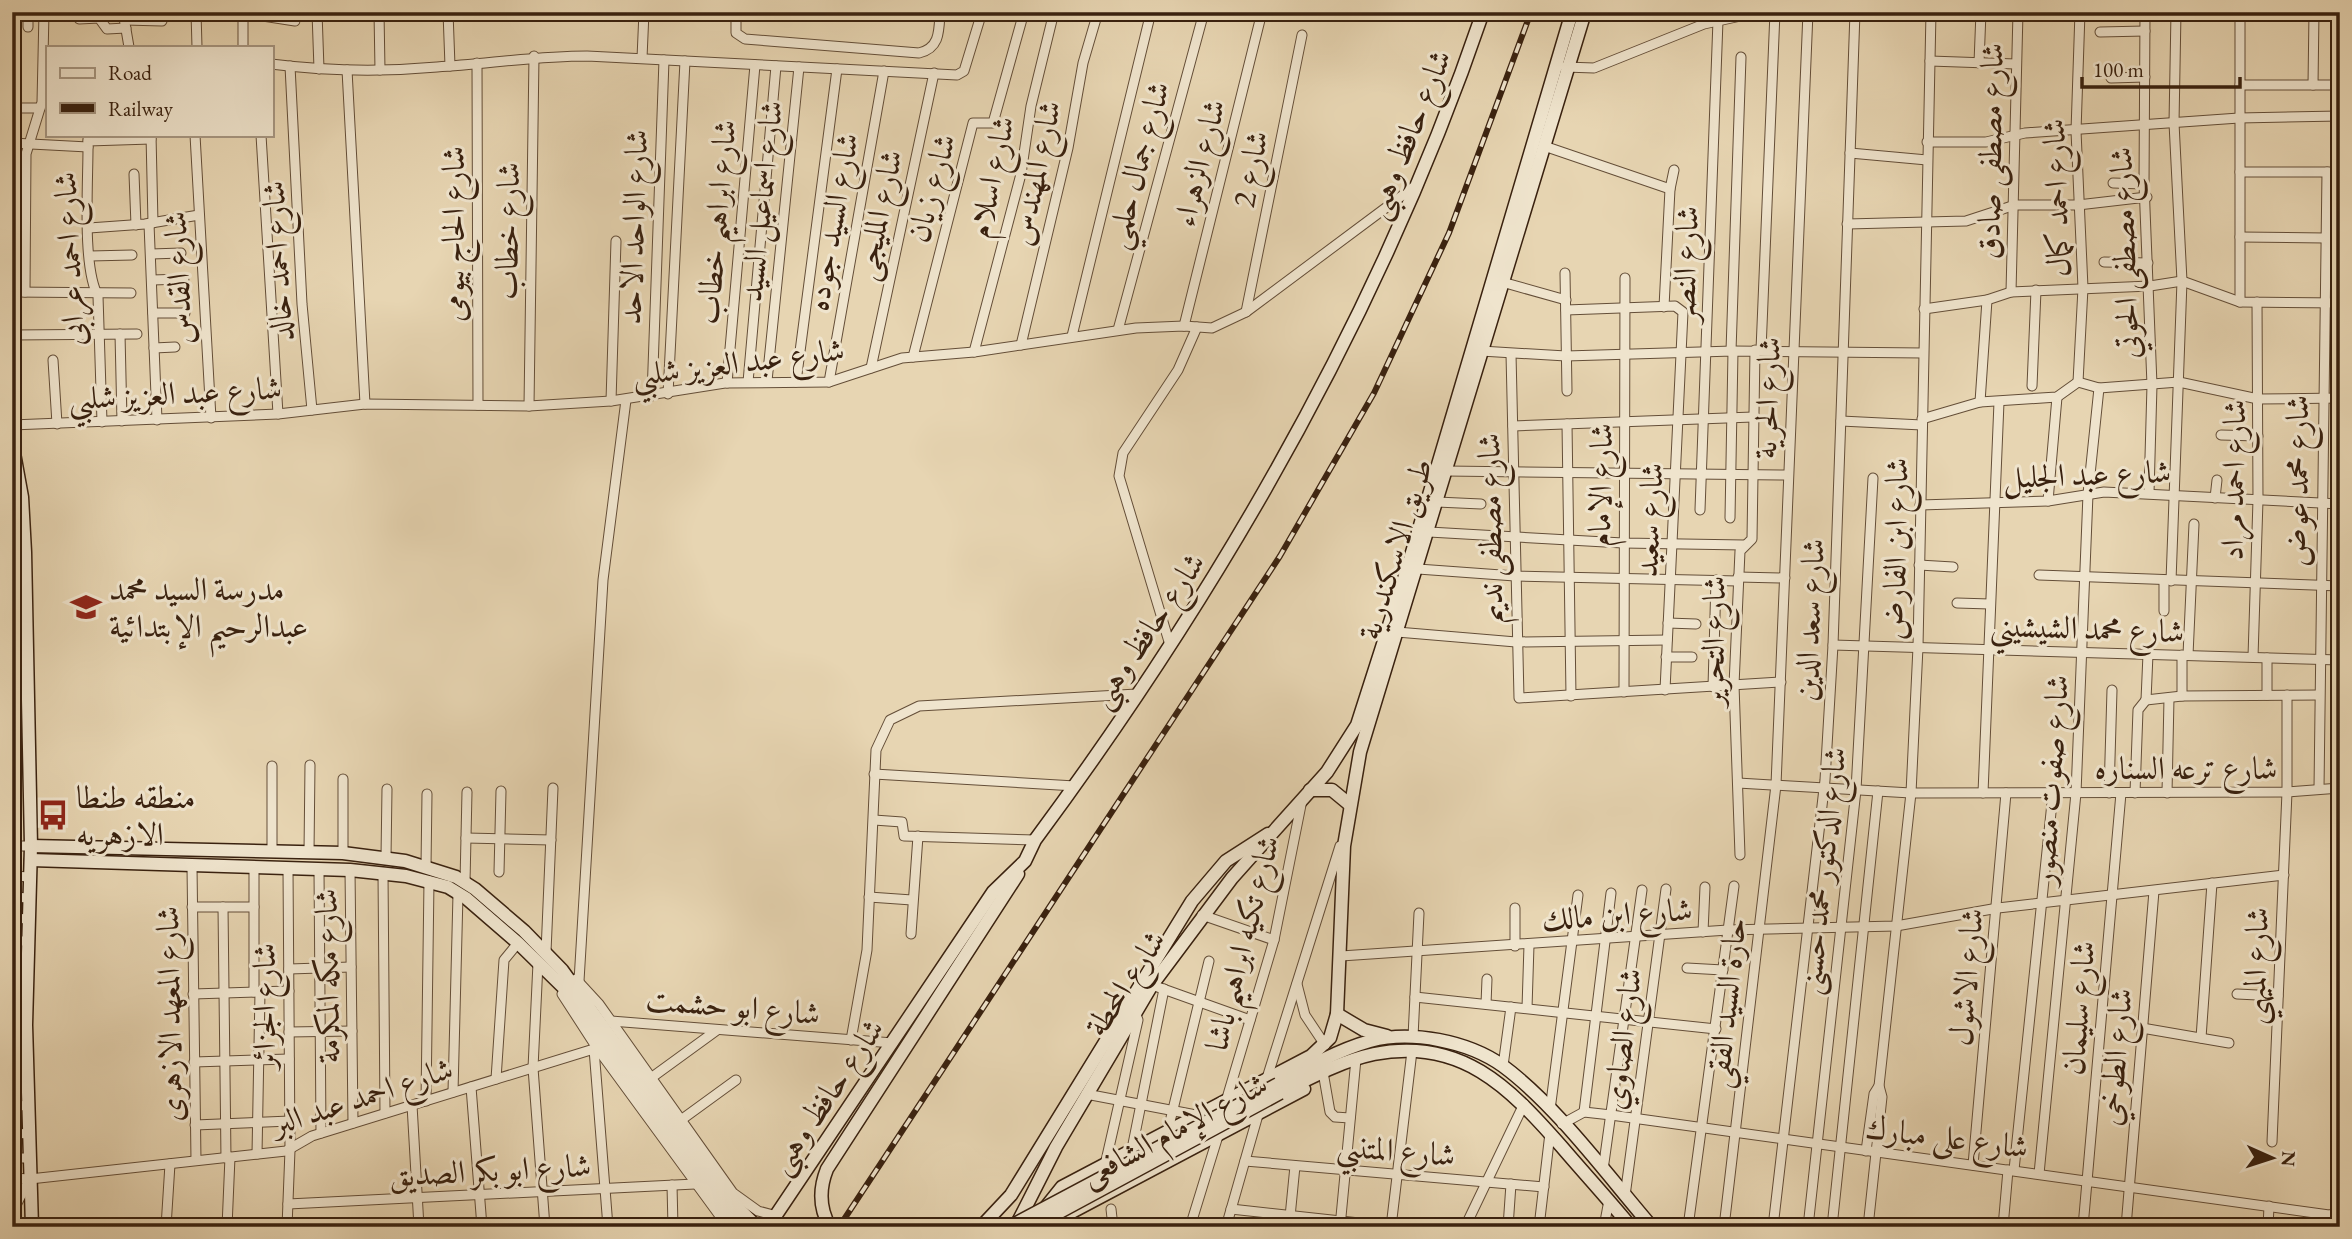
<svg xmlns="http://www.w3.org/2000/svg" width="2352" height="1239" font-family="'EB Garamond',Amiri,serif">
  <rect width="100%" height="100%" fill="#e7d5b2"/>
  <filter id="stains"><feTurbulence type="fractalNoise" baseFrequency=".00286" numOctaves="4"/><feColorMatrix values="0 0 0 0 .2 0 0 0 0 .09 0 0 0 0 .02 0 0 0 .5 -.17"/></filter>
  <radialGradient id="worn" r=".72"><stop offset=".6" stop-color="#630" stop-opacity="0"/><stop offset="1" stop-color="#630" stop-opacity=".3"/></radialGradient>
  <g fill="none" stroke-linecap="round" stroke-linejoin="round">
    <g stroke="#644e38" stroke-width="11">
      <g id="street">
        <polyline points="28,12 28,27"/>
        <polyline points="123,12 129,47"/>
        <polyline points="196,12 197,47"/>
        <polyline points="317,12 319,69"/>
        <polyline points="379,12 380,70"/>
        <polyline points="448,12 450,66"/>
        <path d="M736,12v21l9,6 174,14c21,-5 20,-22 21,-41"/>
        <polyline points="2145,12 2144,184 2152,385 2149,493"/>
        <polyline points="243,13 295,21"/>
        <polyline points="79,19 99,18 107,29 126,28"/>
        <polyline points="125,20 162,21"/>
        <polyline points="2100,32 2145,31"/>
        <polyline points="243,47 243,12"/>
        <polyline points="642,58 644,12"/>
        <polyline points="1930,61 2016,64"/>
        <polyline points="477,63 478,405"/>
        <polyline points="1979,63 1981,12"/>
        <path d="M271,64c55,7 111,8 166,3 50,-3 99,-11 150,-11l370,19 7,-4 18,-59"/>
        <polyline points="290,66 302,304 312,410"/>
        <polyline points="1565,67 1594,68 1704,24 1759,12"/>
        <polyline points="347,70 365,404"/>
        <polyline points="2111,78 2145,77"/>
        <polyline points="2240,85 2340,85"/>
        <polyline points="2313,85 2314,12"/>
        <polyline points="12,108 40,108"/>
        <path d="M88,135c1,39 -7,130 10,161l4,126"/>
        <polyline points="151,135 153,223"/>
        <polyline points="195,135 211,418"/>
        <polyline points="261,135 278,414"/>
        <polyline points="88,141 151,139"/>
        <polyline points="1927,142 1986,142 2025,133 2239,118 2340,116"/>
        <polyline points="12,143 88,147"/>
        <polyline points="1544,146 1670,189"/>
        <polyline points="1850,153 1927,160"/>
        <polyline points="2240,172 2340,172"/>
        <polyline points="134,174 136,225"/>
        <polyline points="2113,183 2144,184"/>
        <polyline points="149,224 157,420"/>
        <polyline points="1847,224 1966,221 2015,205 2078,205 2147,197"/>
        <polyline points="89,228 145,224 199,215"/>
        <polyline points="2240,237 2325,238"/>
        <polyline points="151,254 181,253"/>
        <polyline points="90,256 132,255"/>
        <polyline points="2104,262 2148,263"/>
        <polyline points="1565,273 1567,391"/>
        <polyline points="152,280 184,279"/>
        <polyline points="1502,282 1566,300"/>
        <polyline points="12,292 131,293"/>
        <polyline points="25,292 26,154 42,102 44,12"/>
        <polyline points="2011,292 2018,12"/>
        <polyline points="2240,302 2240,12"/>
        <polyline points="1664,307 1670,189 1674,170"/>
        <polyline points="1924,309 1987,300 2011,292 2150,286 2182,281 2240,302 2340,303"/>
        <polyline points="1566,310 1675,306 1683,312 1665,690"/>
        <polyline points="1246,312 1302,35"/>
        <polyline points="153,313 185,313"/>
        <polyline points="1184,326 1262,12"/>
        <polyline points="1118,330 1204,12"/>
        <polyline points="120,334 122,421"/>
        <polyline points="12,335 137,334"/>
        <polyline points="1072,336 1151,12"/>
        <polyline points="1021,345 1068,148 1083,63 1098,12"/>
        <polyline points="154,348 175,347"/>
        <polyline points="1761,350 1775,12"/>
        <polyline points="1481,351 1566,356 1733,351 1923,353"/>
        <polyline points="1731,351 1741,57"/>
        <polyline points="974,352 1021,174 1031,106 1054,12"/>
        <polyline points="1511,354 1519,698 1781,682"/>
        <polyline points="913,357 973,123 993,123 1024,12"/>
        <polyline points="53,360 57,424"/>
        <polyline points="871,368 934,73"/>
        <polyline points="767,381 799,67"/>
        <polyline points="748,382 776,66"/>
        <polyline points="796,382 837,69"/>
        <polyline points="829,382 884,71"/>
        <polyline points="2078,382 2083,288 2076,131 2080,12"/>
        <polyline points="727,383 755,65"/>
        <polyline points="2032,386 2036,290"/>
        <polyline points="668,394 685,61"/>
        <polyline points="652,396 664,60"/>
        <polyline points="611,401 616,241"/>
        <polyline points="1980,402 1987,300"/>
        <polyline points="529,406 534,56"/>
        <polyline points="1922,419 1980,402 2057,397 2078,382 2099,388 2179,382 2258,399 2340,398"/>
        <polyline points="1841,421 1922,425"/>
        <polyline points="1567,424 1571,696"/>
        <polyline points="12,425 278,414 365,404 529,406 611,401 725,383 829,382 902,358 974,352 1136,328 1184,326 1212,328 1246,312 1415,186"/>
        <polyline points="1513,426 1753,417"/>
        <polyline points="2221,435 2258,436"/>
        <polyline points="1446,471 1788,475"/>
        <polyline points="2215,498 2217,480"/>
        <polyline points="2048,501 2057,397"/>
        <polyline points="1437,502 1481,504"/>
        <polyline points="1920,505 2048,501 2104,492 2340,504"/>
        <polyline points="1700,510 1718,20"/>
        <polyline points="1730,518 1733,351"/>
        <polyline points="1429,532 1623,543 1744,545"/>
        <polyline points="12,553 25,552"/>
        <polyline points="1919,565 1953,567"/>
        <polyline points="1418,569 1515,576 1738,581"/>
        <polyline points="2039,575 2340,586"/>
        <polyline points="1738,577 1785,578"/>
        <polyline points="2171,581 2182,281 2174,123 2176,12"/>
        <polyline points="1957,603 1990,604"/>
        <polyline points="2164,611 2164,580"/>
        <polyline points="1668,623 1696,624"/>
        <polyline points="1397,632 1516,642 1667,640"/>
        <polyline points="1170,645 1119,476 1123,453 1178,370 1197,327"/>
        <polyline points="1833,645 2340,660"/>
        <polyline points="2188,655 2194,524"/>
        <polyline points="1666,657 1692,657"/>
        <polyline points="2253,657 2258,500 2257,302"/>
        <polyline points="1713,687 1716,580"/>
        <polyline points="1624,692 1625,278"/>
        <polyline points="2267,695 2267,658"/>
        <polyline points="2182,696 2182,655"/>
        <polyline points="2146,700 2182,696 2319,695"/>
        <polyline points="2146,700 2148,654"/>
        <polyline points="874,774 1075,786"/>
        <polyline points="343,779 343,853"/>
        <polyline points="1738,783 1911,793 2287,792 2340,788"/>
        <polyline points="2319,789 2327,172"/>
        <polyline points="1983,793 1999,402"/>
        <polyline points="2109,793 2112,690"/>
        <polyline points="2135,793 2138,710 2146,700"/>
        <polyline points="2167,793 2169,698"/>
        <polyline points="874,820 902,822 904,836 1035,840"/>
        <polyline points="466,838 551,840"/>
        <polyline points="12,846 31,846"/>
        <polyline points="272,851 272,766"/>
        <polyline points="309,852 310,765"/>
        <polyline points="1740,855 1734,685 1740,551 1752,539 1755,350"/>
        <polyline points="386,857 387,789"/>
        <polyline points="426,866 427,794"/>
        <polyline points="192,867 196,1160"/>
        <polyline points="319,870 321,1133"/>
        <polyline points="350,870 353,1123"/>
        <polyline points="499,872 501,791"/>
        <polyline points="383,873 385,1113"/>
        <polyline points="12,876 30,877"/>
        <polyline points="465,882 467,792"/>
        <polyline points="12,897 29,898"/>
        <polyline points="869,897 912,900"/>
        <polyline points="192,907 254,907"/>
        <polyline points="223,907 226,1158"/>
        <polyline points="1202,915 1274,940"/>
        <polyline points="12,918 29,919"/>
        <polyline points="1703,932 1705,887"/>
        <polyline points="911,934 918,836"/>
        <polyline points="12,941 28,941"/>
        <polyline points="1515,946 1515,908"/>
        <polyline points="546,952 553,788"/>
        <polyline points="1341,956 1728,930 1896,926 1998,908 2284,875"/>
        <polyline points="12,962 27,962"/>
        <polyline points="538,963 533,1068 545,1227"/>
        <polyline points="1687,968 1723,970"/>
        <polyline points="289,969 351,967"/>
        <polyline points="576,979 599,1004 733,1193 758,1211 777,1216"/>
        <polyline points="579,981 603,580 626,400"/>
        <polyline points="1297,984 1305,1015 1325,1045"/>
        <polyline points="1152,985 1250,1020"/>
        <polyline points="12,986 27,986"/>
        <polyline points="254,992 254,868"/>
        <polyline points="193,994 289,991"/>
        <polyline points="562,994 597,1048 728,1227"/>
        <polyline points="2237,994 2278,996"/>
        <polyline points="1415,997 1716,1029"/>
        <polyline points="1486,1004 1487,979"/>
        <polyline points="1527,1008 1529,945"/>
        <polyline points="12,1011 26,1011"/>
        <polyline points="611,1021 893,1043"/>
        <polyline points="2142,1028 2229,1043"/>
        <polyline points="289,1032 352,1031"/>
        <polyline points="12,1037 26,1037"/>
        <polyline points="1413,1037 1419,913"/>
        <polyline points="2201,1038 2212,883"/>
        <polyline points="851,1040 867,950 876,750 890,720 919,706 1137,694"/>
        <polyline points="594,1049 608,1227"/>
        <polyline points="12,1060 27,1061"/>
        <polyline points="194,1062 289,1059"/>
        <polyline points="1503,1066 1511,1007"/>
        <polyline points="1323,1072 1330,1112 1335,1117 1350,1118"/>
        <polyline points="651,1078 717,1030"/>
        <polyline points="1267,1078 1340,846"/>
        <polyline points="496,1079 504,960 518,943"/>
        <polyline points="12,1082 27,1083"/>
        <polyline points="471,1087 482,1227"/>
        <polyline points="453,1092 458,894"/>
        <polyline points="1086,1094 1196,1115"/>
        <polyline points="1227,1098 1274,940 1302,800"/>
        <polyline points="426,1101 429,881"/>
        <polyline points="12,1105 28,1106"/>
        <polyline points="412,1105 419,1227"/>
        <polyline points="1550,1110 1578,895"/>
        <polyline points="1584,1112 1611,893"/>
        <polyline points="681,1120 736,1080"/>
        <polyline points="1562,1124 1584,1112 1611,1115 2329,1215 2340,1213"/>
        <polyline points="195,1125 290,1121"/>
        <polyline points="1168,1130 1209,961"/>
        <polyline points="12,1133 29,1134"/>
        <polyline points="2272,1142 2287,792 2287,695"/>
        <polyline points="1132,1149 1164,989"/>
        <polyline points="1866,1151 1874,1094 1879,1086"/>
        <polyline points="257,1154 260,992"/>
        <polyline points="12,1158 29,1158"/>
        <polyline points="1245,1161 1544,1187"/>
        <polyline points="1105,1165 1138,1020 1135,1012"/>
        <polyline points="1973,1165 2006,793"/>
        <polyline points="1603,1170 1642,890"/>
        <polyline points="2014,1170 2053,793"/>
        <polyline points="2039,1174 2076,793 2088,494 2099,388"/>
        <polyline points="12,1178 30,1179 286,1151 312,1136 597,1048"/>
        <polyline points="672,1185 673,1227"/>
        <polyline points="1625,1196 1666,889"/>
        <polyline points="288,1204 695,1184"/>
        <polyline points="1111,1209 1113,1227"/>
        <polyline points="1231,1209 1396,1227"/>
        <polyline points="12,1213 29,1180"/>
        <polyline points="166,1227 170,1164"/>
        <polyline points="227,1227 230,1157"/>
        <polyline points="287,1227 290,1150 288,869"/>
        <polyline points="1190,1227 1218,1136"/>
        <polyline points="1226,1227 1258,1115"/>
        <polyline points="1289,1227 1295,1166"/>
        <polyline points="1340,1227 1356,1059"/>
        <polyline points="1391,1227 1412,1051"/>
        <polyline points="1465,1227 1524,1104"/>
        <polyline points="1508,1227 1511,1184"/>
        <polyline points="1539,1227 1550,1133"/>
        <polyline points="1604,1227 1609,1200"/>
        <polyline points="1688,1227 1734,886"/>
        <polyline points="1724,1227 1776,785 1808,12"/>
        <polyline points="1773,1227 1825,780 1833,645 1855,12"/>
        <polyline points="1808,1227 1856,790 1873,478"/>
        <polyline points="1832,1227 1878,791"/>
        <polyline points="1868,1227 1882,1097 1879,1086 1911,793 1918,647 1931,12"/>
        <polyline points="2003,1227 2008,1170"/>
        <polyline points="2083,1227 2121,793"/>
        <polyline points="2126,1227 2154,891"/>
        <polyline points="2268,1227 2269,1206"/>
      </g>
    </g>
    <g stroke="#39210f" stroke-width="15">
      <g id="secondary">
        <polyline points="12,442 22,497 25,552 31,846 26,1025 32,1227"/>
        <polyline points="1310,790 1332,790 1349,804"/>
        <polyline points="31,846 343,853 405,861 456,877 475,889 524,931 562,970 723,1193 757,1227"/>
        <polyline points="31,860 350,870 406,876 448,887 466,898 518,943 565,989 716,1199 742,1227"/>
        <polyline points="1337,1014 1364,1030 1387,1036"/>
        <path d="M1278,1084c28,-16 60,-34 92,-43 41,-11 98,0 133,25 53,39 105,110 149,161"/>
        <path d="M1280,1093c30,-15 61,-32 94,-39 87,-17 135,33 187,92 23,27 47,53 70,81"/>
        <polyline points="1042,1212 1062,1187 1311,1056 1330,1038 1337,1014 1344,846 1360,752 1585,12"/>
        <polyline points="1051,1223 1304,1089"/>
        <polyline points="1016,1226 1056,1147 1152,985 1232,878 1327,772 1357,725 1408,566 1572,12"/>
        <path d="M768,1227l225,-335 32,-31 10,-21c188,-254 346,-528 448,-828"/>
        <path d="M830,1227c-11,-19 -11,-38 -3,-58l191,-295"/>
        <polyline points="981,1227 1011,1195 1192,901 1226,861 1268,834"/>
      </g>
    </g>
    <use href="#street" stroke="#efe4cd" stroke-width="9"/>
    <use href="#secondary" stroke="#efe4cd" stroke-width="12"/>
    <g stroke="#39210f" stroke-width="6">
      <polyline id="rail" points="839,1227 1280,556 1374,393 1449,233 1531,12"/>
    </g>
    <use href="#rail" stroke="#efe4cd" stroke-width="3.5" stroke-dasharray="10" stroke-linecap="butt"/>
    <g stroke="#39210f" stroke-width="15" stroke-linecap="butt">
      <g id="secondary-bridge">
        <polyline points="1009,1227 1278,1084"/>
        <polyline points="1032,1227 1280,1093"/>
      </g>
    </g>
    <use href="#secondary-bridge" stroke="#efe4cd" stroke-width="12"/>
  </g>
  <defs>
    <g id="school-bare" transform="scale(2.415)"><path d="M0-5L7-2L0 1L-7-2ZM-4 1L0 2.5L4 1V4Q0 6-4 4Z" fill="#8f2418" stroke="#efe4cd" stroke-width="2.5" paint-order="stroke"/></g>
    <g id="bus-bare" transform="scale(2.415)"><path d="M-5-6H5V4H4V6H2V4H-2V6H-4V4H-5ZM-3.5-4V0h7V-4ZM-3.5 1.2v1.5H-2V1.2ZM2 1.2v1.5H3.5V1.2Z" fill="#8f2418" stroke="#efe4cd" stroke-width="2.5" paint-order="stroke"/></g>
  </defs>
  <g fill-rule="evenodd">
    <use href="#school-bare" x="86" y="607"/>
    <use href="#bus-bare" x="53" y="815"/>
  </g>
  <g text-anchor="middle" stroke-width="6" stroke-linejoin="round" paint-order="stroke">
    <g font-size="32" fill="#39210f" stroke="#efe4cd">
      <text transform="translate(1408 134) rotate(-68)" y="11">شارع حافظ وهبى</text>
      <text transform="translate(1990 151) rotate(-89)" y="11">شارع مصطفى صادق</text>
      <text transform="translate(1199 163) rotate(-76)" y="11">شارع الزهراء</text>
      <text transform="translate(1137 165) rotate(-75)" y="11">شارع جمال حلمي</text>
      <text transform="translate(1250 169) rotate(-79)" y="11">شارع 2</text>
      <text transform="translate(1035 173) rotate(-78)" y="11">شارع المهندس</text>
      <text transform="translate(991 177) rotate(-78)" y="11">شارع اسلام</text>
      <text transform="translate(931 188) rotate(-75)" y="11">شارع زيان</text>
      <text transform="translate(2056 198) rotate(-92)" y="11">شارع احمد كمال</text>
      <text transform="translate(761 201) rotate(-84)" y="11">شارع اسماعيل السيد</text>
      <text transform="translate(878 215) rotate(-78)" y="11">شارع المليجى</text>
      <text transform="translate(716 222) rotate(-85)" y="11">شارع ابراهيم خطاب</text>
      <text transform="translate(832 222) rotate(-80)" y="11">شارع السيد جوده</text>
      <text transform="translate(633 227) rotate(-88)" y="11">شارع الواحد الاحد</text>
      <text transform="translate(507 231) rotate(-89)" y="11">شارع خطاب</text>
      <text transform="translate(453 234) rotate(-90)" y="11">شارع الحاج بيومى</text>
      <text transform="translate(2124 253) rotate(-92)" y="11">شارع مصطفى الحوتي</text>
      <text transform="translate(69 259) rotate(-93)" y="11">شارع احمد عرابى</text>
      <text transform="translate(277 261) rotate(-93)" y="11">شارع احمد خالد</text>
      <text transform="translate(1685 264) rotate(-88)" y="11">شارع النصر</text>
      <text transform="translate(178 278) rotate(-93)" y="11">شارع القدس</text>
      <text transform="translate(738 362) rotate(-7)" y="11">شارع عبد العزيز شلبي</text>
      <text transform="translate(175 393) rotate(-3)" y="11">شارع عبد العزيز شلبي</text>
      <text transform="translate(1767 398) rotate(-88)" y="11">شارع الحرية</text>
      <text transform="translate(2087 474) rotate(-2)" y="11">شارع عبد الجليل</text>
      <text transform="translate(2233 480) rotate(-89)" y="11">شارع احمد مراد</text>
      <text transform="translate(2297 481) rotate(-90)" y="11">شارع محمد عوض</text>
      <text transform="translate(1600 485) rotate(-89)" y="11">شارع الإمام</text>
      <text transform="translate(1649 520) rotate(-87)" y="11">شارع سعيد</text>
      <text transform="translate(1490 528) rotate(-91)" y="11">شارع مصطفى نديم</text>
      <text transform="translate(1395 549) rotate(-73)" y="11">طريق الاسكندرية</text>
      <text transform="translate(1895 549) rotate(-89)" y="11">شارع ابن الفارض</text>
      <text transform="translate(1809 620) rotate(-87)" y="11">شارع سعد الدين</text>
      <text transform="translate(2087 628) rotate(2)" y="11">شارع محمد الشيشيني</text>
      <text transform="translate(1147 630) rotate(-56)" y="11">شارع حافظ وهبى</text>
      <text transform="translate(1713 641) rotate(-89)" y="11">شارع التحرير</text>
      <text x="2186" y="779">شارع ترعه السناره</text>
      <text transform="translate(2050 780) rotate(-86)" y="11">شارع صفوت منصور</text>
      <text transform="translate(1822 871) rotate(-84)" y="11">شارع الدكتور محمد حسنى</text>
      <text transform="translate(1617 914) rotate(-4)" y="11">شارع ابن مالك</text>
      <text transform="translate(1242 943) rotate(-76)" y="11">شارع تكيه ابراهيم باشا</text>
      <text transform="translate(2255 966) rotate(-88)" y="11">شارع الميهي</text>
      <text transform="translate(327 976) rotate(-91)" y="11">شارع مكه المكرمة</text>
      <text transform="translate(1966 977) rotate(-85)" y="11">شارع الاشول</text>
      <text transform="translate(1125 983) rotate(-57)" y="11">شارع المحطة</text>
      <text transform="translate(1726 1003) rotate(-84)" y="11">حارة السيد الفقي</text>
      <text transform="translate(264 1006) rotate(-90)" y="11">شارع الجزائر</text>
      <text transform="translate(733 1006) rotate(5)" y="11">شارع ابو حشمت</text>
      <text transform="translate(2078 1008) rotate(-85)" y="11">شارع سليمان</text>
      <text transform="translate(169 1014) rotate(-91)" y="11">شارع المعهد الازهرى</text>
      <text transform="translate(1622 1039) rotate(-83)" y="11">شارع الصاوي</text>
      <text transform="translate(2115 1057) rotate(-85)" y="11">شارع الطوخي</text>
      <text transform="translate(362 1096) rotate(-18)" y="11">شارع احمد عبد البر</text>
      <text transform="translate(826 1096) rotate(-56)" y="11">شارع حافظ وهبى</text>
      <text transform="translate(1174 1129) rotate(-28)" y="11">شارع الإمام الشافعى</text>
      <text transform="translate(1947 1137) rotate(7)" y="11">شارع على مبارك</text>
      <text transform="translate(1396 1150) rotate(5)" y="11">شارع المتنبي</text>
      <text transform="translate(490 1170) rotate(-3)" y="11">شارع ابو بكر الصديق</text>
    </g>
    <g font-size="32" fill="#39210f" stroke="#efe4cd" text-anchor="start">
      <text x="109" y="600">مدرسة السيد محمد<tspan x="109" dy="37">عبدالرحيم الإبتدائية</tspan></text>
      <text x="76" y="808">منطقه طنطا<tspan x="76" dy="37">الازهريه</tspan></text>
    </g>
  </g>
  <rect width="2352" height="1239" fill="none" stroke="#e7d5b2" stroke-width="42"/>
  <rect x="14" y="14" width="2324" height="1211" fill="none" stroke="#39210f" stroke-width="3.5"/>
  <rect x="21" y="21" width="2310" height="1197" fill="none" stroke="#39210f" stroke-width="2"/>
  <rect x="46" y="46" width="228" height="91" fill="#efe4cd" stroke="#a69681" stroke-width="2"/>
  <rect x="60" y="68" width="35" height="10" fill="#efe4cd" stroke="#a69681" stroke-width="2"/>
  <text x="108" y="80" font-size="21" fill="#39210f">Road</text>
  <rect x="60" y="103" width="35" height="10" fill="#39210f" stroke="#a69681" stroke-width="2"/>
  <text x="108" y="116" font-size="21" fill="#39210f">Railway</text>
  <g transform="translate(2272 1158) rotate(93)" stroke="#efe4cd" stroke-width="5" paint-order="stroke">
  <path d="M0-5L12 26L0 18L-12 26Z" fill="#39210f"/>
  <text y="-10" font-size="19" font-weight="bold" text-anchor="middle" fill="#39210f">N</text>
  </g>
  <path d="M2082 77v10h158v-10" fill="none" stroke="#39210f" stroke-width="3.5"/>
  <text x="2093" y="77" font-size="21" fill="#39210f" stroke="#efe4cd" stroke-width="5" paint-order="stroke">100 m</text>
  <rect width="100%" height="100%" filter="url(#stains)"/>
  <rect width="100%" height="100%" fill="url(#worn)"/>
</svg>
